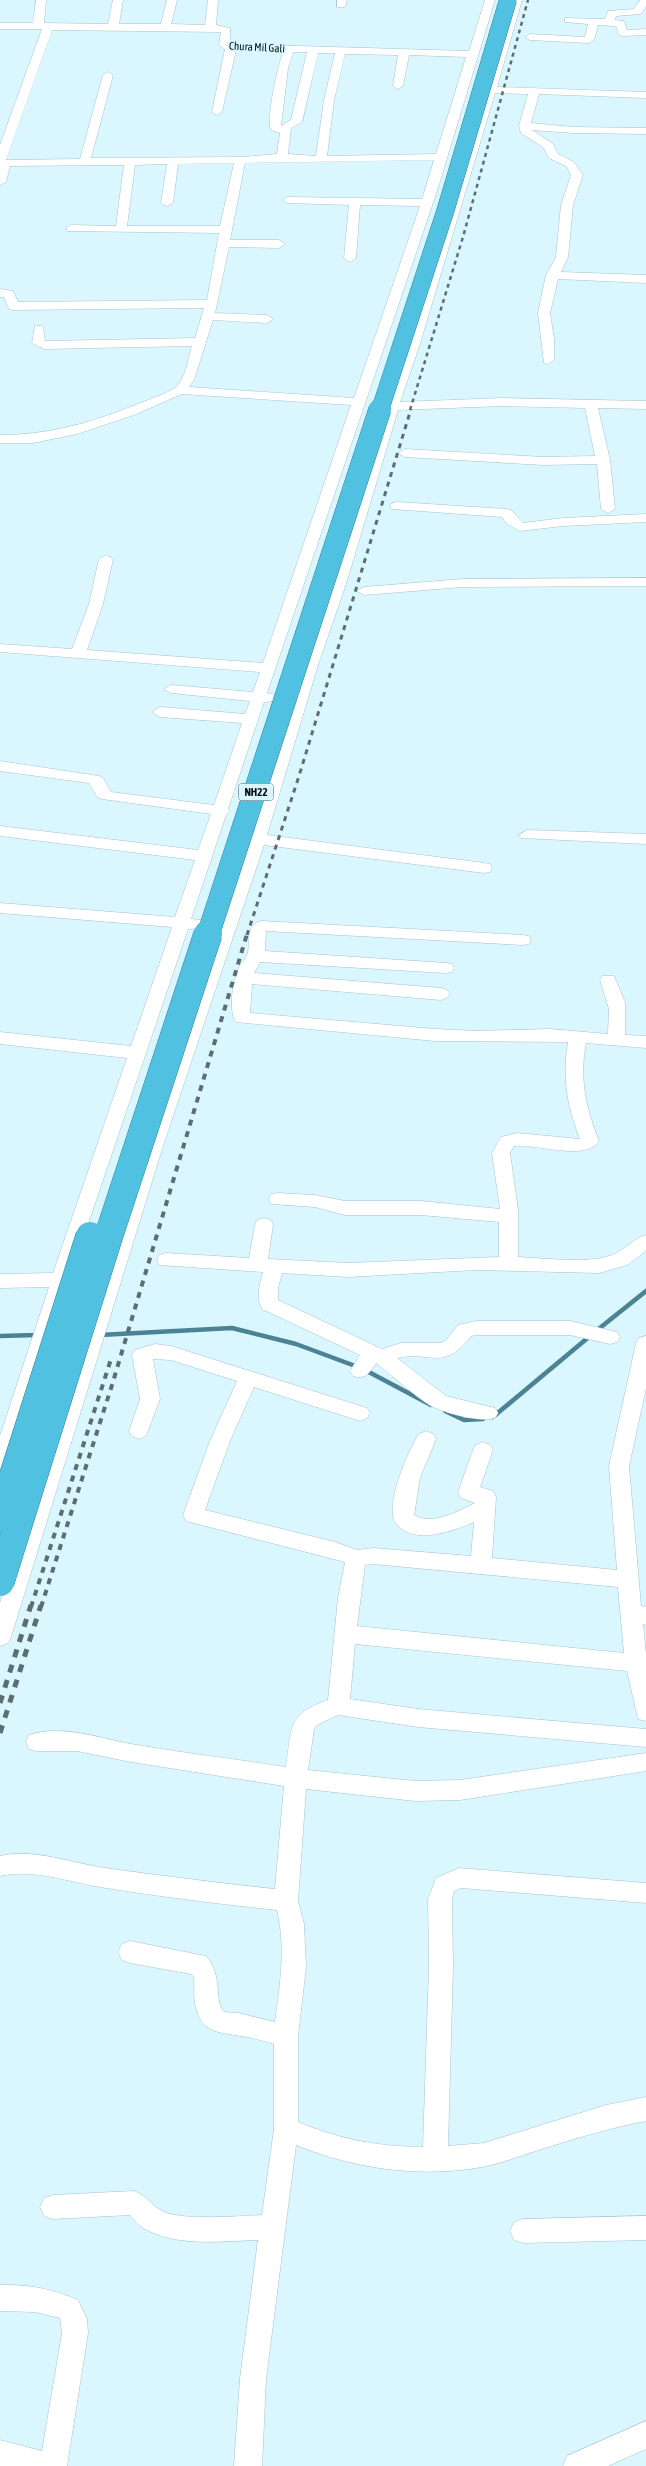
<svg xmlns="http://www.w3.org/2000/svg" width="646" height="2466" font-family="'Asap Condensed',sans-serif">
  <rect width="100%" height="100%" fill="#daf6ff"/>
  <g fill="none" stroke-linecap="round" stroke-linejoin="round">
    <g stroke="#4b8394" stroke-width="4.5">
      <polyline points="596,1331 646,1291"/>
      <polyline points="100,1335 232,1328 296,1344 358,1367"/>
      <polyline points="0,1336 37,1335"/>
      <polyline points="365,1370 431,1405"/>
      <polyline points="445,1411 464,1420 483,1419"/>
      <polyline points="493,1417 590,1336"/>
    </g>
    <g stroke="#a8c2cb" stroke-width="1">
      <g id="minor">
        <path d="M36,0h10l-2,23 64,1 5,-24h10l-4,24h42l6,-24h10l-6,24 34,1 3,-25h10l-2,25 14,3v16l239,7 16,-51h10l-58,191 -170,502 9,2 3,3 -3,3 -12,1 -36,107 2,2 -4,4 -35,104 10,1 2,4 -2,4 -13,1 -104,307 -74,231 -3,6 -7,2v-39l49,-149 -49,1v-14l53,-1 74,-215 -127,-14v-12l131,14 41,-119 -172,-14v-10l175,14 20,-57 -195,-24v-10l198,24 13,-36 -109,-15 -5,-2 -8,-14 -89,-12v-10l99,15 4,2 8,14 103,13 28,-82 -82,-6 -8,-5 8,-5 85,7 5,-13 -79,-8 -7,-4 7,-4 82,7 7,-20 -260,-20v-8l72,5 17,-45 10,-45 7,-4 7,4 -10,45 -16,46 176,13 88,-258 -169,-11 -48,21 -57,19 -44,9h-33v-8c50,0 94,-13 140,-32 11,-4 25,-9 35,-15 11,-9 13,-30 17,-42l-148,3 -12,-6 3,-17h8l2,15 150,-3 9,-30 -191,2 -4,-1 -5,-12h-4v-8l13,2 5,11 189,-2 12,-67 -152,-2v-4l4,-2 45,1 8,-61 -114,1 -4,16 -6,3v-40l42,-116h-42v-6h33zM52,30l169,2 -2,13 6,4 -13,63 5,3 5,-3 14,-62 47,2c-5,14 -17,66 -12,78l9,3 -3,21 -34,3 -152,1 22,-83 -5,-3 -5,3 -23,84 -74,1zM293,52h14l-16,68 -10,6 7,-58zM318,53h17l-11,47 -8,56 -28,-2 3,-26 11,-6zM345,54l53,1 -5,31 5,3 5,-3 6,-31 57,2 -30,97 -109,2 7,-56zM434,160l-12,39 -134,-2 -6,3 6,3 61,2 -5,53 6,4 6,-4 4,-53 60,1 -66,192 -165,-11 5,-7 19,-60 54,3 6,-4 -6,-4 -52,-2 14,-66 50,1 6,-4 -6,-4h-49l15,-77zM234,163l-14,63h-93l8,-61 32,-1 -6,39 6,3 6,-3 5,-39z"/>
        <polygon points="337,0 347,0 345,7 337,7"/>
        <polygon points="512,0 522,0 497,87 646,92 646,98 539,94 531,123 573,127 646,128 646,134 573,133 532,130 553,144 558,154 574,162 583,175 573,205 568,257 561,272 646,275 646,283 558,279 550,313 554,339 554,360 548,364 544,363 538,313 546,275 556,257 561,205 571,175 566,166 549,158 544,148 521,133 519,126 528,94 495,93 419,347 400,402 502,398 646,401 646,409 598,408 610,460 615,509 608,513 601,509 597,464 543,465 405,457 398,453 405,449 543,457 595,456 585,408 502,406 398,410 347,581 318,665 267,835 484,863 490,864 492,868 490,872 484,873 264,845 163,1146 11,1637 8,1643 0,1646 0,1603 145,1146 227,901 259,813 304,665 333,581 386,406 407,347 451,204"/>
        <polygon points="640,0 646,0 646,6 641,14 616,16 615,20 624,21 627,30 646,29 646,35 623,36 619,35 616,26 598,25 594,40 589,43 530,40 525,37 530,34 585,37 588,24 565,22 565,18 605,19 608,11 634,9"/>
        <polygon points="397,502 506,509 511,510 523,523 563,518 646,514 646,522 563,526 520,531 506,523 502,517 392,509 390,506 392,503"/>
        <polygon points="646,578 646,586 463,587 364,595 357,591 364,587 463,579"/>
        <polygon points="527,830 646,834 646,844 521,838 519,835"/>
        <path d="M262,921l261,14 6,1 2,4 -2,4 -6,1 -257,-14 -1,20 181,12 6,1 2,4 -2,4 -6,1 -186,-11 -6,11 187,15 6,2 3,4 -3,4 -6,2 -189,-16 -2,29 185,16 41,2 74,-2 58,5 1,-25 -9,-29 2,-4h12l11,26v33l21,1v12l-60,-5c-7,36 0,65 13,98 -13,21 -64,2 -85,5l-4,7 8,57v47c24,1 73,7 94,-2 13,-5 21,-16 34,-20v16l-19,14 -28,8 -123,-3 -128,7 -66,-4 -4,15v12l104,49 19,-6h40l6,-4 11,-14 18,-4h94l47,11 3,5 -3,5 -7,2 -40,-9h-94l-5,1c-29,37 -39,14 -74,22l49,38 49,12 3,5 -3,5c-14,5 -50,-5 -64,-12 -19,-12 -37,-29 -55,-43 -7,10 -10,17 -23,13l-3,-5 10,-16 -98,-46c-7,-12 -2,-25 1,-37l-104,-7 -2,-5 2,-5 7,-2 83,5 6,-33 2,-5 7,-2 7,2 2,5 -5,34 80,4 151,-6v-35l-78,-7h-76l-30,-8 -44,-3 -2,-5 2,-5 7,-1 37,2 30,6h76l79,8 -8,-56 9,-16 16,-4 63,6c-13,-33 -18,-62 -12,-97l-133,-1 -199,-19c-8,-12 -3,-40 2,-53 3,-6 9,-11 10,-17 3,-13 -3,-27 14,-31z"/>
        <path d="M646,1336v52l-17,78 12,140 5,1v18l-3,-1 3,30v67l-8,-2 -11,-48 -272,-27 -5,55 68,10 228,20v18l-228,-20 -80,-12 -21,10 -3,4 -6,41 107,11 45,-1 186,-27v18l-186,29 -45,1 -109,-12 -8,112 6,23 2,43 -8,69v86c40,17 82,25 125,25l6,-181 -1,-67 8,-21 23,-10 187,15v20l-185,-15 -7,3 -2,8 1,67 -5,180 36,-3 122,-38 40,-8v24c-37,7 -73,18 -110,30 -17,5 -36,13 -54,16 -61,11 -128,2 -186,-22l-30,234 -4,87h-28l6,-87 18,-139c-35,1 -78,7 -111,-10 -7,-3 -12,-9 -17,-15l-77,4 -9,-3 -4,-9 4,-9 9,-3 81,-4c12,4 17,14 28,20 18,10 78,5 100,4l12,-86v-85c-11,-3 -22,-7 -34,-8 -21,-4 -38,-3 -44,-28 -3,-10 -1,-21 -2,-31l-3,-3 -61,-11 -8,-3 -4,-8 4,-8 8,-3 76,15c18,21 7,44 18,56l14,1 37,9c5,-37 11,-75 2,-112 -57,-6 -114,-13 -171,-22 -35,-5 -71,-20 -106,-12v-20c34,-8 71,7 105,12 57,8 114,15 170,21l9,-103 -153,-24 -54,-11h-40l-8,-2 -3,-7 3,-7c32,-11 70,3 102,9 51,9 104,15 155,23 6,-38 0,-53 42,-67l10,-102 7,-36 -159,-41 -3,-6 27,-74 27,-60 -66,-21 -18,-1 7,40 -14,37 -7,3 -7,-3 -3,-5 11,-32 -8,-44 3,-5 20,-6 16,2 196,62 3,5 -3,5 -7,3 -106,-34 -24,54 -25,69 130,32 22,8 16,-2 98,8 3,-34c-21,9 -58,23 -77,3 -15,-16 12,-76 22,-91l7,-3 7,3 3,5 -16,39 -6,37c19,11 44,-4 61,-12l-14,-5 -3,-6 15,-42 3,-5 7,-3 7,3 3,5 -13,37 13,4 3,6 -4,61 125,12 -8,-104 27,-123 3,-5zM373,1564l245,23 6,66 -267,-27 8,-61z"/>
        <polygon points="646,2216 646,2240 523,2243 514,2240 510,2231 514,2222 523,2219"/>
        <path d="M0,2285c28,-1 52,4 78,15l9,19 1,14 -21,133h-67v-26l42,11 20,-118 -2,-15 -25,-6 -35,-1z"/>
        <polygon points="646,2421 646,2449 608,2466 563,2466 567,2456"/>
      </g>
    </g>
    <use href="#minor" fill="#fff" fill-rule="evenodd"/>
    <polyline stroke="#5d6e73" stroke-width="2.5" stroke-dasharray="4 4" stroke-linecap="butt" points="410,410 463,237 528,0"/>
    <polyline stroke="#5d6e73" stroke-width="3" stroke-dasharray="5 5" stroke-linecap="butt" points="247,935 299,776 411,409"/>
    <g stroke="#5d6e73" stroke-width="4" stroke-dasharray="6 6" stroke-linecap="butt">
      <polyline points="31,1607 112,1356"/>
      <polyline points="41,1607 112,1385 247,934"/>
    </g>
    <g stroke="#5d6e73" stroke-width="5" stroke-dasharray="8 8" stroke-linecap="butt">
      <polyline points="0,1703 31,1605"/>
      <polyline points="0,1733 41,1605"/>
    </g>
    <g stroke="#368399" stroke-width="18" stroke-linecap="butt">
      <polyline id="highway-bridge-far2" points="380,410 445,212 508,0"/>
    </g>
    <g stroke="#368399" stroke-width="23" stroke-linecap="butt">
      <polyline id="highway-bridge-far1" points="208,935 380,409"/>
    </g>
    <g stroke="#368399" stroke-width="29" stroke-linecap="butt">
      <g id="highway-bridge">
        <polyline points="0,1518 90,1236"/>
        <polyline points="0,1582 108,1238 208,934"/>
      </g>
    </g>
    <use href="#highway-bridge-far2" stroke="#50c1e1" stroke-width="17"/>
    <use href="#highway-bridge-far1" stroke="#50c1e1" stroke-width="22"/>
    <use href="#highway-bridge" stroke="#50c1e1" stroke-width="28"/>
  </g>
  <g text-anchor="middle" stroke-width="4.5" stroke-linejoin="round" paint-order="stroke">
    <g font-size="11" fill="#071013" stroke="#daf6ff">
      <text transform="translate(257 47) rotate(3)" y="4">Chura Mil Gali</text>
    </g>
    <rect fill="#daf6ff" stroke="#46555a" stroke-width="1" x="238.5" y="783.5" width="35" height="17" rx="4"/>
    <g font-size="11" font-weight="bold" fill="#071013">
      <text x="256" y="796">NH22</text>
    </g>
  </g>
</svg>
